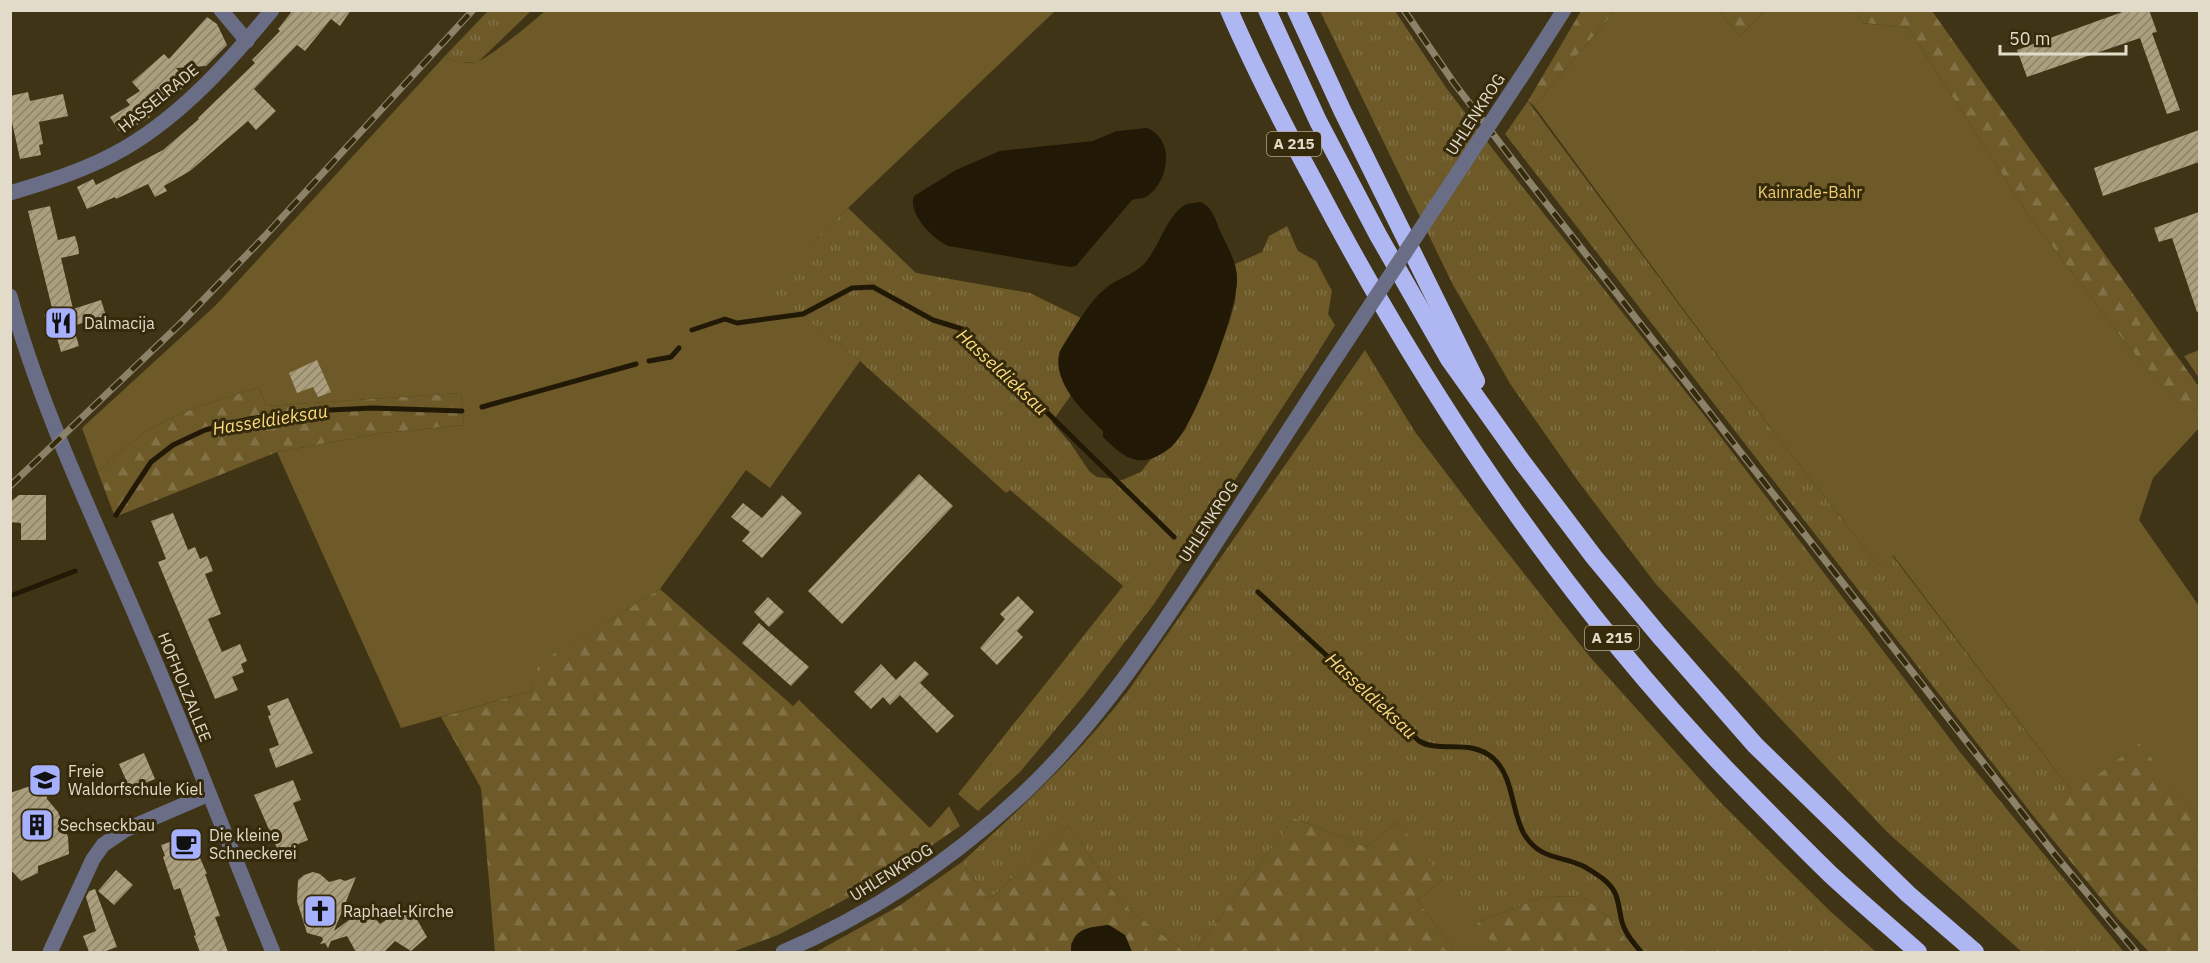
<svg xmlns="http://www.w3.org/2000/svg" width="2210" height="963" font-family="'IBM Plex Sans',sans-serif">
  <defs>
    <pattern id="grass-tufts" width="24" height="20" patternUnits="userSpaceOnUse" patternTransform="scale(1.5)"><rect width="24" height="20" fill="#6d5a28"/><path d="M3 7l-1-3M5 7V3M7 7l1-3M15 17l-1-3M17 17v-4M19 17l1-3" fill="none" stroke="#827146"/></pattern>
    <pattern id="forest-firs" width="22" height="20" patternUnits="userSpaceOnUse" patternTransform="scale(1.5)"><rect width="22" height="20" fill="#6d5a28"/><path d="M5 1l3.5 6h-7zM16 11l3.5 6h-7z" fill="#827146"/></pattern>
    <pattern id="building-hatch" width="6" height="6" patternUnits="userSpaceOnUse" patternTransform="scale(1.5)"><rect width="6" height="6" fill="#ac9f7e"/><path d="M-1 1l2-2M0 6l6-6M5 7l2-2" fill="none" stroke="#8d836a"/></pattern>
  </defs>
  <rect width="100%" height="100%" fill="#403416"/>
  <g fill="url(#grass-tufts)">
    <polygon points="488,11 531,11 478,62 461,63 444,57"/>
    <polygon points="1320,11 1395,11 1447,89 1502,161 1704,415 1960,752 2124,952 2022,952 1887,832 1778,716 1655,583 1578,481 1511,385 1453,285"/>
    <polygon points="1528,101 1773,431 1878,565 1892,555 2073,793 2035,818 1505,134"/>
    <path d="M848,208l68,65 114,20 51,25c-23,36 -32,36 -10,77l-19,27 19,22 18,27 8,6 25,3 19,-8 10,-13 20,-12 14,-17 25,-57 19,-50 6,-21 2,-25 -2,-13 27,-12 7,-16 18,-10 11,25 18,10 16,30 -4,23 7,11 -23,37 -158,242 -69,90 -65,78 -42,39 -20,-17 165,-208 -113,-96 -4,3 -146,-132 -96,-74z"/>
    <path d="M1365,350l50,82 66,87 109,138 133,148 107,106 46,41h-244l-20,-31 -28,-24 -40,-1 -68,27 -79,-101 -31,25 -72,-29 -100,134h-9l-63,-48 -53,-79 -80,75 -27,-38c59,-54 117,-107 166,-171z"/>
  </g>
  <g fill="url(#forest-firs)">
    <polygon points="1581,11 1615,11 1534,106 1528,101"/>
    <polygon points="1719,11 1765,11 1740,36"/>
    <polygon points="1854,11 1932,11 2199,387 2199,429 2127,345 2027,213 1908,28 1864,23"/>
    <path d="M259,387l7,19 195,-13 3,32 -81,8 -106,19 -162,65 -17,-45c17,-17 36,-33 57,-46 32,-18 70,-27 104,-39z"/>
    <polygon points="660,589 793,706 799,700 930,828 949,806 960,826 882,880 778,935 732,952 495,952 481,788 441,717 531,691 538,663"/>
    <polygon points="2140,742 2199,821 2199,952 2149,952 2117,918 2035,818"/>
    <polygon points="1294,818 1366,847 1397,822 1444,879 1417,900 1456,952 1194,952"/>
    <polygon points="1069,825 1122,904 1185,952 1132,952 1125,935 1071,943 1071,952 816,952 899,906 962,862 989,900"/>
    <polygon points="1544,896 1584,897 1612,921 1632,952 1562,951 1499,952 1476,923"/>
  </g>
  <g fill="#6d5a28">
    <path d="M545,11h510l-290,276 95,74 -90,127 -24,-18 -86,119 -121,74 -8,28 -130,37 -124,-276 106,-19 81,-8 -3,-32 -195,13 -7,-19c-34,12 -72,21 -104,39 -21,13 -40,29 -57,46l-16,-44 133,-122 229,-249c11,4 20,8 32,5 12,-3 58,-41 69,-51z"/>
    <polygon points="1765,11 1854,11 1864,23 1908,28 2027,213 2127,345 2199,428 2153,478 2139,520 2199,606 2199,821 2140,743 2073,793 1893,555 1878,565 1773,431 1534,106 1615,11 1719,11 1740,36"/>
    <polygon points="2199,350 2200,350 2199,378 2184,356"/>
    <polygon points="1444,879 1499,952 1456,952 1417,900"/>
  </g>
  <g fill="#211906">
    <path d="M1147,128c29,12 22,54 -1,69 -4,2 -9,1 -14,3l-56,66 -6,1 -121,-21c-15,-5 -42,-33 -35,-50l42,-26 44,-19 93,-10 24,-10z"/>
    <path d="M1200,202c12,4 16,18 20,29 7,15 17,31 17,48 1,30 -43,151 -67,169 -9,7 -21,14 -33,12 -15,-3 -24,-14 -34,-23v-6c-20,-20 -52,-49 -43,-80 14,-21 26,-47 46,-63 12,-10 27,-13 38,-24 15,-16 24,-52 43,-60 4,-1 9,-1 13,-2z"/>
    <path d="M1109,925l16,10 7,17h-61c0,-24 19,-25 38,-27z"/>
  </g>
  <g fill="none" stroke-linecap="round" stroke-linejoin="round">
    <g stroke="#211906" stroke-width="5">
      <polyline points="692,330 725,319 737,323 803,314 852,288 873,287 933,320 962,329 1174,537"/>
      <polyline points="649,361 671,357 679,348"/>
      <polyline points="482,407 636,364"/>
      <polyline points="116,515 151,462 173,445 205,430 249,419 308,411 373,408 462,411"/>
      <path d="M1258,592l161,149c22,13 50,-3 74,17 21,19 18,53 31,76 16,26 35,21 59,32 6,3 13,8 19,12 18,14 15,24 20,44 3,12 12,21 19,30"/>
      <polyline points="10,596 75,571"/>
    </g>
  </g>
  <g fill="url(#building-hatch)">
    <polygon points="293,10 351,10 340,26 331,19 305,51 297,45 254,89 276,111 256,130 248,121 190,171 164,186 167,191 155,197 148,184 116,199 115,197 87,209 77,187 93,179 96,185 163,150 199,119 198,118 255,63 252,60 280,31 278,29"/>
    <polygon points="2128,10 2149,10 2157,32 2152,33 2180,110 2167,114 2140,38 2027,77 2017,50"/>
    <polygon points="207,17 217,24 227,45 206,66 176,68 186,80 183,83 186,86 148,114 150,117 124,133 122,130 119,131 110,117 130,105 126,100 140,91 132,82 164,54 169,59"/>
    <polygon points="28,92 30,101 63,94 68,116 39,122 43,144 39,145 41,155 20,159 10,113 10,96"/>
    <polygon points="2199,130 2199,162 2103,196 2094,168"/>
    <polygon points="50,206 58,240 75,236 78,246 79,254 61,258 73,309 101,300 106,316 73,326 79,346 61,352 56,334 51,335 44,315 53,312 28,211"/>
    <polygon points="2199,212 2199,311 2197,312 2172,238 2159,242 2154,228"/>
    <polygon points="317,360 331,392 318,397 313,387 297,393 289,373"/>
    <polygon points="919,474 953,506 842,624 808,591"/>
    <polygon points="19,495 46,495 46,540 21,540 21,523 10,522 10,502"/>
    <polygon points="782,495 802,513 762,558 742,541 750,532 731,517 743,503 762,518"/>
    <polygon points="173,513 188,550 195,547 200,559 207,556 213,571 205,574 221,614 208,619 222,652 240,644 247,661 241,664 244,672 232,677 238,690 215,699 158,562 166,559 151,521"/>
    <polygon points="1018,596 1034,612 1017,631 1023,637 997,665 980,648 1005,619 1000,614"/>
    <polygon points="768,597 784,612 769,627 754,612"/>
    <polygon points="759,623 809,667 791,686 742,643"/>
    <polygon points="915,661 929,674 920,683 954,716 937,733 900,695 890,705 883,697 871,709 854,692 881,664 896,680"/>
    <polygon points="288,698 313,753 276,768 269,749 279,745 268,716 271,715 267,706"/>
    <polygon points="144,753 155,779 130,789 119,764"/>
    <polygon points="293,780 301,800 293,803 308,840 282,851 280,847 277,848 254,795"/>
    <polygon points="39,783 47,791 47,799 58,812 68,837 69,854 38,866 38,873 21,881 10,869 10,793"/>
    <polygon points="190,835 207,874 205,874 220,916 215,917 228,952 200,952 194,936 196,935 180,888 174,890 163,857 165,856 161,845"/>
    <polygon points="116,870 133,885 114,905 98,891"/>
    <polygon points="313,872 320,874 329,882 340,879 345,881 356,877 334,931 365,908 380,924 402,909 412,918 415,916 427,937 411,951 395,941 384,952 356,952 347,936 331,941 328,948 325,943 320,944 323,940 322,937 307,933 297,901 298,880 304,875"/>
    <polygon points="95,889 117,947 103,952 89,952 83,936 96,931 86,897 89,891"/>
  </g>
  <g fill="none" stroke-linecap="round" stroke-linejoin="round">
    <g stroke="#696d85" stroke-width="15">
      <polyline points="221,10 247,41"/>
      <polyline points="1525,71 1564,10"/>
      <path d="M10,193c40,-12 79,-24 115,-45 58,-34 105,-87 147,-138"/>
      <path d="M10,296c31,115 87,228 133,337 46,106 86,213 130,319"/>
      <polyline points="50,952 93,859 103,845 125,830 209,794"/>
      <path d="M783,952c91,-39 172,-94 244,-162 67,-64 121,-143 172,-221 43,-66 85,-132 128,-198"/>
    </g>
    <g stroke="#afb7f3" stroke-width="18">
      <path d="M1229,10c26,60 56,118 87,175 111,211 245,411 410,584 34,35 69,71 104,105 29,27 59,52 88,78"/>
      <polyline points="1267,10 1318,121 1378,235 1449,359 1523,463 1594,557 1658,634 1755,745 1908,894 1975,952"/>
      <polyline points="1296,10 1342,110 1476,381"/>
    </g>
    <g stroke="#8c826a" stroke-width="7">
      <g id="rail">
        <polyline points="1404,10 1454,83 1528,180 2056,856 2136,952"/>
        <polyline points="10,486 180,324 264,237 473,10"/>
      </g>
    </g>
    <use href="#rail" stroke="#352a0b" stroke-width="4.5" stroke-dasharray="14" stroke-linecap="butt"/>
    <polyline stroke="#696d85" stroke-width="15" points="1327,371 1525,71"/>
  </g>
  <defs>
    <g id="restaurant-square" transform="scale(1.725)"><rect x="-9" y="-9" width="18" height="18" rx="4" fill="#a7b0fc" stroke="#352a0b"/><path d="M-5-6h1v4h1v-4h1v4h1v-4h1v5L-1.5 .5V6h-2V.5L-5-1ZM5-6V6H3V1.5H1.5Q1.5-4 5-6Z" fill="#111"/></g>
    <g id="school-square" transform="scale(1.725)"><rect x="-9" y="-9" width="18" height="18" rx="4" fill="#a7b0fc" stroke="#352a0b"/><path d="M0-5L7-2L0 1L-7-2ZM-4 1L0 2.5L4 1V4Q0 6-4 4Z" fill="#111"/></g>
    <g id="building-square" transform="scale(1.725)"><rect x="-9" y="-9" width="18" height="18" rx="4" fill="#a7b0fc" stroke="#352a0b"/><path d="M-4-6H4V6H1V3H-1V6H-4ZM-2.5-4.3h1.7v1.8h-1.7ZM.8-4.3h1.7v1.8H.8ZM-2.5-1h1.7V.8h-1.7ZM.8-1h1.7V.8H.8Z" fill="#111"/></g>
    <g id="cafe-square" transform="scale(1.725)"><rect x="-9" y="-9" width="18" height="18" rx="4" fill="#a7b0fc" stroke="#352a0b"/><path d="M-5.5-4.5H6V0H3Q3 3.5 0 3.5H-2.5Q-5.5 3.5-5.5 0ZM3-3.2v2h1.7v-2ZM-6 4.5H4V6H-6Z" fill="#111"/></g>
    <g id="church-square" transform="scale(1.725)"><rect x="-9" y="-9" width="18" height="18" rx="4" fill="#a7b0fc" stroke="#352a0b"/><path d="M-1.2-6h2.4v3.5h3.3v2.4h-3.3V6h-2.4V-.1h-3.3v-2.4h3.3Z" fill="#111"/></g>
  </defs>
  <g fill-rule="evenodd">
    <use href="#restaurant-square" x="61" y="323"/>
    <use href="#school-square" x="45" y="780"/>
    <use href="#building-square" x="37" y="825"/>
    <use href="#cafe-square" x="186" y="844"/>
    <use href="#church-square" x="320" y="911"/>
  </g>
  <g text-anchor="middle" stroke-width="6" stroke-linejoin="round" paint-order="stroke">
    <g fill="#352a0b" stroke="#aea691" stroke-width="1.5">
      <rect x="1267" y="132" width="54" height="24" rx="4.5"/>
      <rect x="1585" y="626" width="54" height="24" rx="4.5"/>
    </g>
    <g font-size="15" font-weight="bold" fill="#e2dbca">
      <text x="1294" y="149">A 215</text>
      <text x="1612" y="643">A 215</text>
    </g>
    <g font-size="16" fill="#e2dbca" stroke="#352a0b">
      <text transform="translate(158 98) rotate(-39)" y="6">HASSELRADE</text>
      <text transform="translate(1475 114) rotate(-57)" y="6">UHLENKROG</text>
      <text transform="translate(1208 521) rotate(-57)" y="6">UHLENKROG</text>
      <text transform="translate(185 687) rotate(68)" y="6">HOFHOLZALLEE</text>
      <text transform="translate(891 872) rotate(-32)" y="6">UHLENKROG</text>
    </g>
    <g font-size="16" fill="#eecc72" stroke="#352a0b">
      <text x="1810" y="198">Kainrade-Bahr</text>
    </g>
    <g font-size="16" fill="#e2dbca" stroke="#352a0b" text-anchor="start">
      <text x="84" y="329">Dalmacija</text>
      <text x="68" y="777">Freie<tspan x="68" dy="18">Waldorfschule Kiel</tspan></text>
      <text x="60" y="831">Sechseckbau</text>
      <text x="209" y="841">Die kleine<tspan x="209" dy="18">Schneckerei</tspan></text>
      <text x="343" y="917">Raphael-Kirche</text>
    </g>
    <g font-size="18" font-style="italic" fill="#fcda80" stroke="#352a0b">
      <text transform="translate(1002 372) rotate(43)" y="6">Hasseldieksau</text>
      <text transform="translate(270 420) rotate(-9)" y="6">Hasseldieksau</text>
      <text transform="translate(1371 696) rotate(43)" y="6">Hasseldieksau</text>
    </g>
  </g>
  <rect width="2210" height="963" fill="none" stroke="#e2dbca" stroke-width="24"/>
  <path d="M2000 45v9h126v-9" fill="none" stroke="#e2dbca" stroke-width="3"/>
  <text x="2009" y="45" font-size="18" fill="#e2dbca" stroke="#352a0b" stroke-width="4.5" paint-order="stroke">50 m</text>
</svg>
